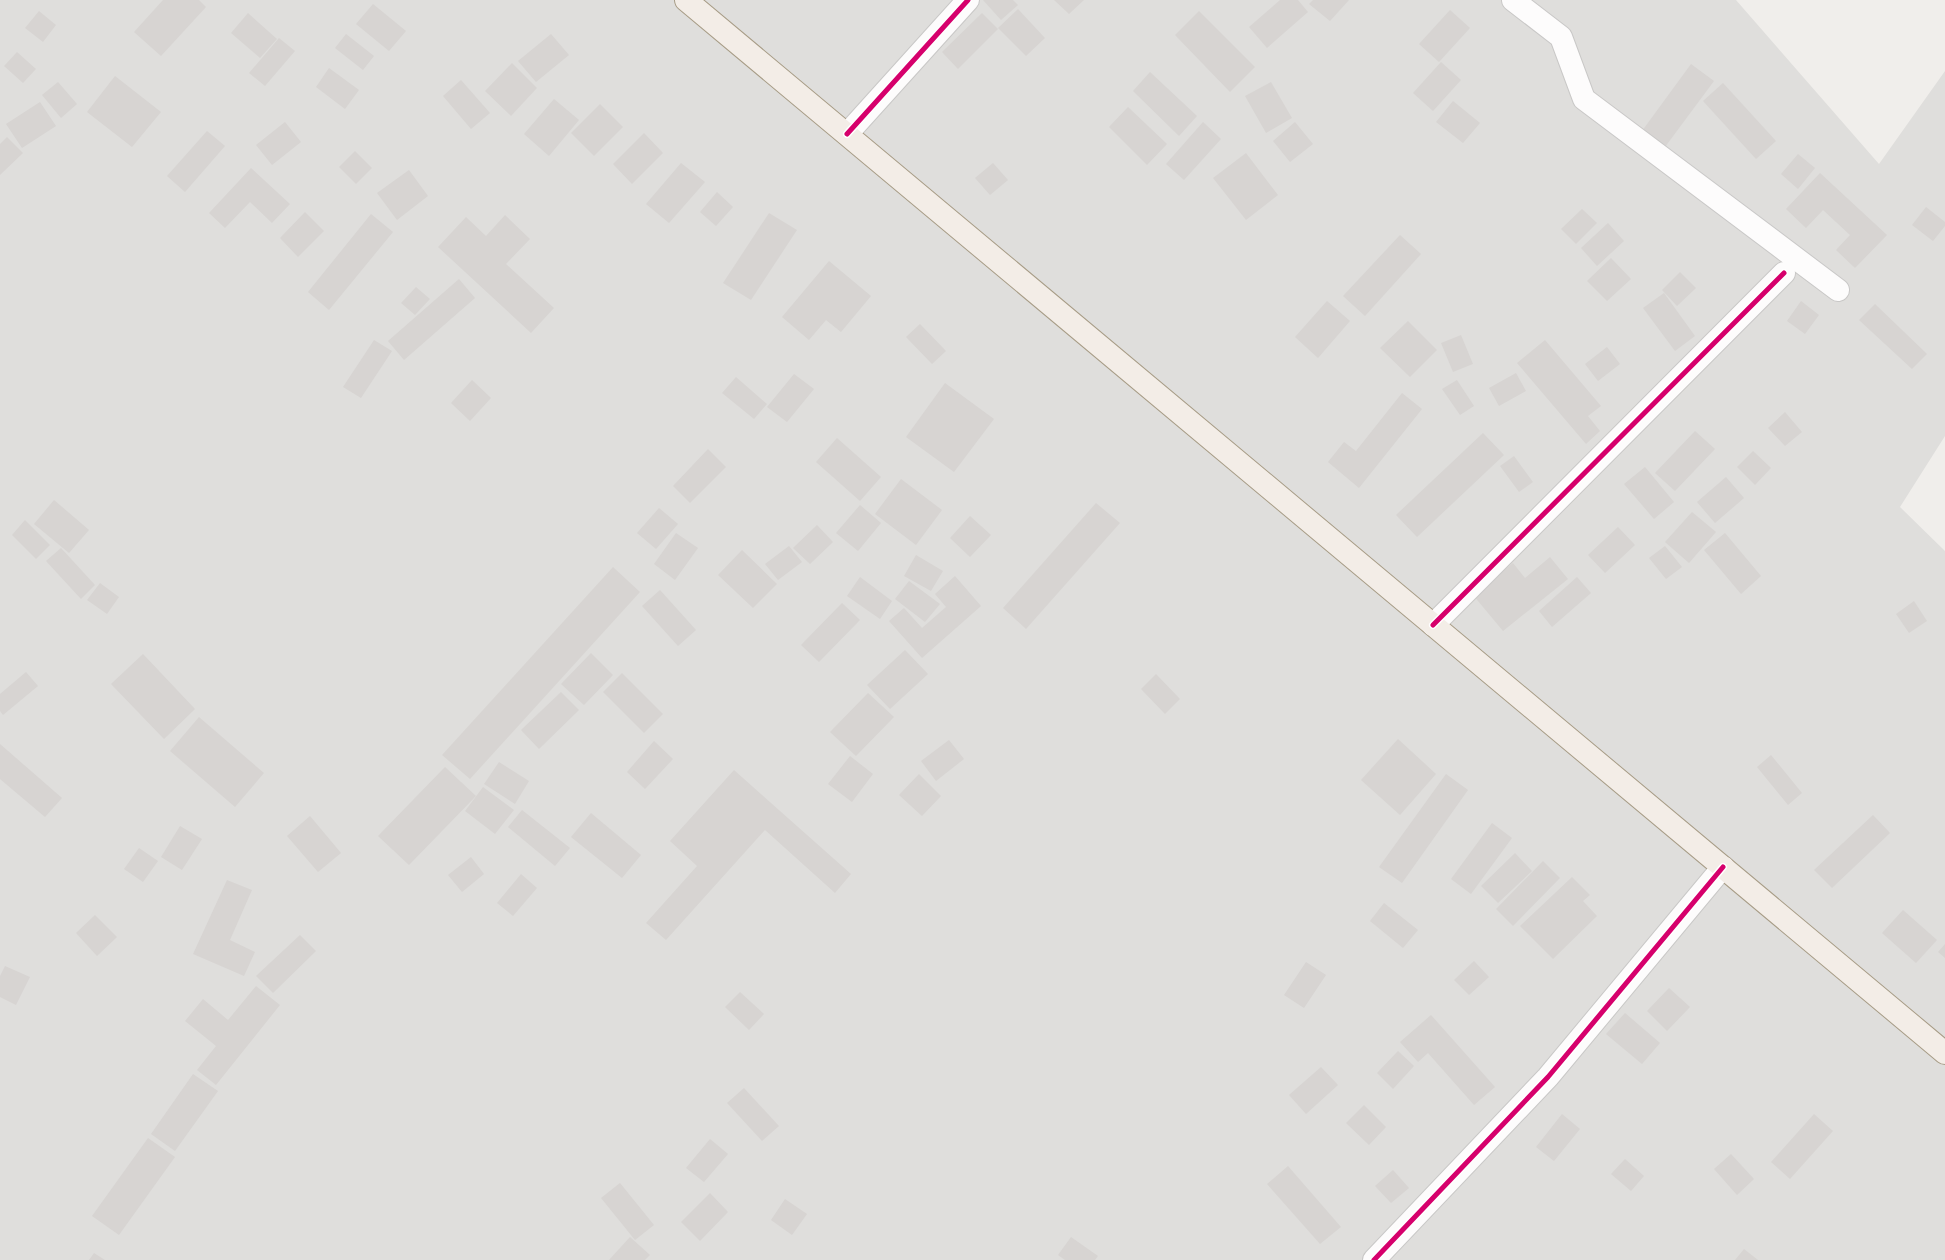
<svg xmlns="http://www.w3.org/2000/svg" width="1945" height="1260" font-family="'Golos Text',sans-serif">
  <rect width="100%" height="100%" fill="#f0eeeb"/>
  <polygon fill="#dfdedc" points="0,0 1736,0 1879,164 1945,71 1945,436 1900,507 1945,551 1945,1260 0,1260"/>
  <g fill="#d7d4d2">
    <polygon points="163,0 199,0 206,7 161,56 134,32"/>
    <polygon points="983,0 1013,0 1018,5 1001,20"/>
    <polygon points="1054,0 1084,0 1069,14"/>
    <polygon points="1280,0 1298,0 1308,12 1267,48 1249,27"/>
    <polygon points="1313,0 1349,0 1330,21 1309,4"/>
    <polygon points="373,4 406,31 389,51 356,24"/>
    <polygon points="1018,9 1045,38 1026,56 998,28"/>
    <polygon points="1450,10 1470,28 1439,62 1419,44"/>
    <polygon points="39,11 56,25 43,42 25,28"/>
    <polygon points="1199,11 1255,67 1230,92 1175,35"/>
    <polygon points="248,13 277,39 260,58 231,33"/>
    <polygon points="982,13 998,29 958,69 942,52"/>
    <polygon points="346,34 374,56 363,70 335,48"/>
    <polygon points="551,34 569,55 536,82 518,61"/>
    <polygon points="279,38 295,51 265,86 249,73"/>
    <polygon points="17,52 36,69 23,83 4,66"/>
    <polygon points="1441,62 1461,80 1433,111 1413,93"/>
    <polygon points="512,63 537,88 511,116 485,91"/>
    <polygon points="1691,64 1714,81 1665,147 1642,131"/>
    <polygon points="329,68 359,90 345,109 316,87"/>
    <polygon points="1150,72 1197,116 1179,136 1133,91"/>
    <polygon points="115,76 161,112 132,147 87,112"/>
    <polygon points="461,80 490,113 471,129 443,96"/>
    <polygon points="58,82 77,104 61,118 42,95"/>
    <polygon points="1271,82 1292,118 1266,133 1245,96"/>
    <polygon points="1723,83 1776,141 1756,159 1703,101"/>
    <polygon points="554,99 579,120 549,156 524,134"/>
    <polygon points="1453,101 1480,123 1463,143 1436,122"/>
    <polygon points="40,102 56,126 22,148 6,124"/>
    <polygon points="600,104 623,127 594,156 571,133"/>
    <polygon points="1128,107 1167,144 1147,165 1109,127"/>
    <polygon points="285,122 301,142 272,165 256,145"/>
    <polygon points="1203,122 1221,139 1184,180 1166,164"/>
    <polygon points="1295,122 1313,144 1290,162 1273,141"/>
    <polygon points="207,131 225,146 185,192 167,176"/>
    <polygon points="644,133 663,153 632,184 613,164"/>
    <polygon points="7,137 23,153 0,175 0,144"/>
    <polygon points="355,151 372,168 356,184 339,167"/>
    <polygon points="1246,153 1278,195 1246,220 1213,178"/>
    <polygon points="1798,154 1815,168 1798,189 1781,174"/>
    <polygon points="681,163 705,182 669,223 646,204"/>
    <polygon points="993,163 1008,180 990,195 975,178"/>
    <polygon points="251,168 290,204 272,223 250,202 225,228 209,213"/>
    <polygon points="409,170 428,196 397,220 377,193"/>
    <polygon points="1820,173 1887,235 1855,268 1836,250 1850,235 1823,210 1806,228 1786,209"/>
    <polygon points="717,192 733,207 716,226 700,212"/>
    <polygon points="1926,207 1945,222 1945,226 1933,241 1912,225"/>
    <polygon points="1582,209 1597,223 1576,244 1561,229"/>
    <polygon points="305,212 324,231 298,257 280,238"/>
    <polygon points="769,213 797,230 751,300 723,283"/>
    <polygon points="371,214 393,232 329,310 308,292"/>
    <polygon points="505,215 530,239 506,264 554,308 531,333 438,247 466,217 486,236"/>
    <polygon points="1608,223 1624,241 1597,266 1581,248"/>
    <polygon points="1400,235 1421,254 1365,316 1343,296"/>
    <polygon points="1611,258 1631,279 1607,301 1587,281"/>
    <polygon points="829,261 871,296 841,332 826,320 809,340 782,317"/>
    <polygon points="1680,272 1696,288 1677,306 1662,290"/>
    <polygon points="459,279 475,298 404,360 388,341"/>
    <polygon points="416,287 430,299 415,315 401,303"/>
    <polygon points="1664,293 1695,336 1675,351 1643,308"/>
    <polygon points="1327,301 1350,321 1318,358 1295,337"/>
    <polygon points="1801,301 1819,315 1805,334 1787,321"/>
    <polygon points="1875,304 1927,354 1912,369 1859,320"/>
    <polygon points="1408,321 1437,350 1410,377 1380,348"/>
    <polygon points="920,324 946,351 932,364 906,337"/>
    <polygon points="1461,335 1473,364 1453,372 1441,343"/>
    <polygon points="374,340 392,351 361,398 343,387"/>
    <polygon points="1545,340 1601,406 1588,416 1600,431 1586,444 1517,363"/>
    <polygon points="1607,347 1620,364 1598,381 1585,364"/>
    <polygon points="1516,373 1526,391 1499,406 1489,388"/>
    <polygon points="794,374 814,389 787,422 767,407"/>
    <polygon points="736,377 767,404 754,419 722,393"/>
    <polygon points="472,380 491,398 470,421 451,403"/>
    <polygon points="1457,380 1474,406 1460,415 1442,389"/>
    <polygon points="945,383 994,419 954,472 906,437"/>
    <polygon points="1402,393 1422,409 1359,488 1328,462 1344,442 1356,451"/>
    <polygon points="1785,412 1802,432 1785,446 1768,428"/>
    <polygon points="1695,431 1715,449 1675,491 1655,473"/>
    <polygon points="1483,433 1504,455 1417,537 1396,515"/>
    <polygon points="837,438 881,477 860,501 816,462"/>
    <polygon points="708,449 726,467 690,503 673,486"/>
    <polygon points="1753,451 1771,468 1755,485 1737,467"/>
    <polygon points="1514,456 1533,482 1519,492 1500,466"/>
    <polygon points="1645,467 1674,502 1654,519 1624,484"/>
    <polygon points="1726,477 1744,498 1715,523 1697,502"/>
    <polygon points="901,479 942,510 916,545 875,514"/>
    <polygon points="54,500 89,530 69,553 34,524"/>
    <polygon points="1096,503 1120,523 1026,629 1003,608"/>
    <polygon points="860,505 881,523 858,551 836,533"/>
    <polygon points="659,508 678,524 656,549 637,533"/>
    <polygon points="1692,512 1716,532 1689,563 1665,542"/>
    <polygon points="970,516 991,535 970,557 950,538"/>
    <polygon points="25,520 50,545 36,559 12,535"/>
    <polygon points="817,525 833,542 810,564 793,548"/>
    <polygon points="1618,527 1635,545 1605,573 1588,555"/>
    <polygon points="676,533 698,548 675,580 654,564"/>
    <polygon points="1725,533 1761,576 1741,594 1704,550"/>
    <polygon points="789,546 802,562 778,580 765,564"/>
    <polygon points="1665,546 1682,567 1666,579 1649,558"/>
    <polygon points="61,548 95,585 81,599 46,561"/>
    <polygon points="742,550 777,584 753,608 718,575"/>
    <polygon points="916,555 943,571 931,591 904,576"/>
    <polygon points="1550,557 1568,579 1503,631 1473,595 1513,563 1525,578"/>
    <polygon points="613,567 640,592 470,779 442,755"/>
    <polygon points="955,576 981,606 922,658 889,621 904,608 922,628 946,607 935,594"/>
    <polygon points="860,577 892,601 880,619 847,596"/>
    <polygon points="1577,577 1591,593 1552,627 1539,611"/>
    <polygon points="909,581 940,604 925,622 895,599"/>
    <polygon points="100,583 119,597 107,614 87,600"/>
    <polygon points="660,590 696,630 678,646 642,606"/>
    <polygon points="1914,601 1927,621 1909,633 1896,614"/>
    <polygon points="842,603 860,620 819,662 801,645"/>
    <polygon points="905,650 928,674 890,709 867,685"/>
    <polygon points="591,653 613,675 584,705 561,684"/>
    <polygon points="143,654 195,709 164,739 111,684"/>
    <polygon points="26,672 38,686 3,715 0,711 0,694"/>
    <polygon points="622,673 663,714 644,733 603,692"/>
    <polygon points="1156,674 1180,699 1165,714 1141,689"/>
    <polygon points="561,692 579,710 539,749 521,730"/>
    <polygon points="868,693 894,717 856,756 830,732"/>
    <polygon points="199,717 264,773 235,807 170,751"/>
    <polygon points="1398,739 1436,774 1400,815 1361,780"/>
    <polygon points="949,740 964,759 936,781 921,761"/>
    <polygon points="654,741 673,759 645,789 627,772"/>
    <polygon points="0,744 62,798 45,817 0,779"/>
    <polygon points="1771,755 1802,793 1788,805 1757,767"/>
    <polygon points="850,756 873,774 852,802 828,784"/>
    <polygon points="499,762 529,781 515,804 484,784"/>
    <polygon points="445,767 476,796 409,865 378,836"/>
    <polygon points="734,770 851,874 835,893 765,830 666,940 646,923 697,866 670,841"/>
    <polygon points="919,774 941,796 922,816 899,795"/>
    <polygon points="1446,774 1468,790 1402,883 1379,867"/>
    <polygon points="483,787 514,810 495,834 465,811"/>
    <polygon points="522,810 570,848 555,866 508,827"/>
    <polygon points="591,813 641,855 622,878 571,837"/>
    <polygon points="1873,815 1890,833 1832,888 1814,870"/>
    <polygon points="310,816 341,853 318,872 287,836"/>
    <polygon points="1492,823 1512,838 1471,894 1451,879"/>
    <polygon points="180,826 202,839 182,870 161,857"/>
    <polygon points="139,848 158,861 143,882 124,869"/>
    <polygon points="1515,853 1532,871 1498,903 1481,886"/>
    <polygon points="471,857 484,874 462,892 448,875"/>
    <polygon points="1543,861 1560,878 1513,926 1496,909"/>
    <polygon points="521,874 537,888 513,916 497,903"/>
    <polygon points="1572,877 1590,895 1583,901 1597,916 1553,959 1520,926"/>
    <polygon points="227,880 252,890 230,940 255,952 244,976 193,954"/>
    <polygon points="1384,903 1418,930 1403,948 1370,921"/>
    <polygon points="1903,910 1937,940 1916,963 1882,933"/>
    <polygon points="95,915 117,937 97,956 76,933"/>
    <polygon points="300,935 316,951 273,993 256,976"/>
    <polygon points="1945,944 1945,958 1938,952"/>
    <polygon points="1474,961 1489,977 1469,995 1454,980"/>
    <polygon points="1306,962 1326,975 1304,1008 1284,995"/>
    <polygon points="5,966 30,977 16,1005 0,997 0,976"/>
    <polygon points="256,986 280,1005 216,1085 197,1070 216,1046 185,1021 203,999 228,1020"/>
    <polygon points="1669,988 1690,1007 1667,1031 1647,1011"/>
    <polygon points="740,992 764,1014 749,1030 725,1007"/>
    <polygon points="1625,1013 1660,1043 1642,1064 1606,1034"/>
    <polygon points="1431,1015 1495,1087 1474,1105 1428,1053 1418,1062 1400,1042"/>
    <polygon points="1398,1051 1414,1066 1393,1089 1377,1073"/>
    <polygon points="1321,1067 1338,1085 1306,1114 1289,1095"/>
    <polygon points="193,1074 218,1091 175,1151 151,1134"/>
    <polygon points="744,1088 779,1126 762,1141 727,1103"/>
    <polygon points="1364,1105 1386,1127 1369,1145 1346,1123"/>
    <polygon points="1562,1114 1580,1129 1554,1161 1536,1147"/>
    <polygon points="1814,1114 1833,1131 1790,1179 1771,1162"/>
    <polygon points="148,1138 175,1157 119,1235 92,1216"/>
    <polygon points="710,1139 728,1154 704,1182 686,1168"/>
    <polygon points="1731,1154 1754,1179 1737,1195 1714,1169"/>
    <polygon points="1625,1159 1644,1176 1631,1191 1611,1174"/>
    <polygon points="1288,1166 1341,1227 1320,1244 1267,1184"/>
    <polygon points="1393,1170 1409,1188 1391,1203 1375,1186"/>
    <polygon points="620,1183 654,1225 635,1240 601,1198"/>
    <polygon points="710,1193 728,1212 700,1241 681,1222"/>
    <polygon points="785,1199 807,1214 792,1235 771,1220"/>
    <polygon points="630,1237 650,1255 645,1260 609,1260"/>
    <polygon points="1071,1237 1098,1256 1095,1260 1065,1260 1058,1255"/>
    <polygon points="1744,1249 1758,1260 1735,1260"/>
    <polygon points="94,1253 105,1260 89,1260"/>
  </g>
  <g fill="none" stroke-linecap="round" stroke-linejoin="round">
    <g stroke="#c9c8c7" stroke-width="24">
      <g id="minor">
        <polyline points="1513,0 1561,37 1584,99 1838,290"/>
        <polyline points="847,134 968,0"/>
        <polyline points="1433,625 1784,273"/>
        <polyline points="1374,1260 1548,1077 1723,867"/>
      </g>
    </g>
    <g stroke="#a79c86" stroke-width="24">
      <polyline id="primary" points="686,0 1945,1053"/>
    </g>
    <use href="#minor" stroke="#fdfcfc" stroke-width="22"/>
    <use href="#primary" stroke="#f3ede7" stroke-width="22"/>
    <g stroke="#fff" stroke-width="8">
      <g id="cycleway">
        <polyline points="847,134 968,0"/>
        <polyline points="1433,625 1784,273"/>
        <polyline points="1374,1260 1548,1077 1723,867"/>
      </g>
    </g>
    <use href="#cycleway" stroke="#d6006c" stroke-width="5"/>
  </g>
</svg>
